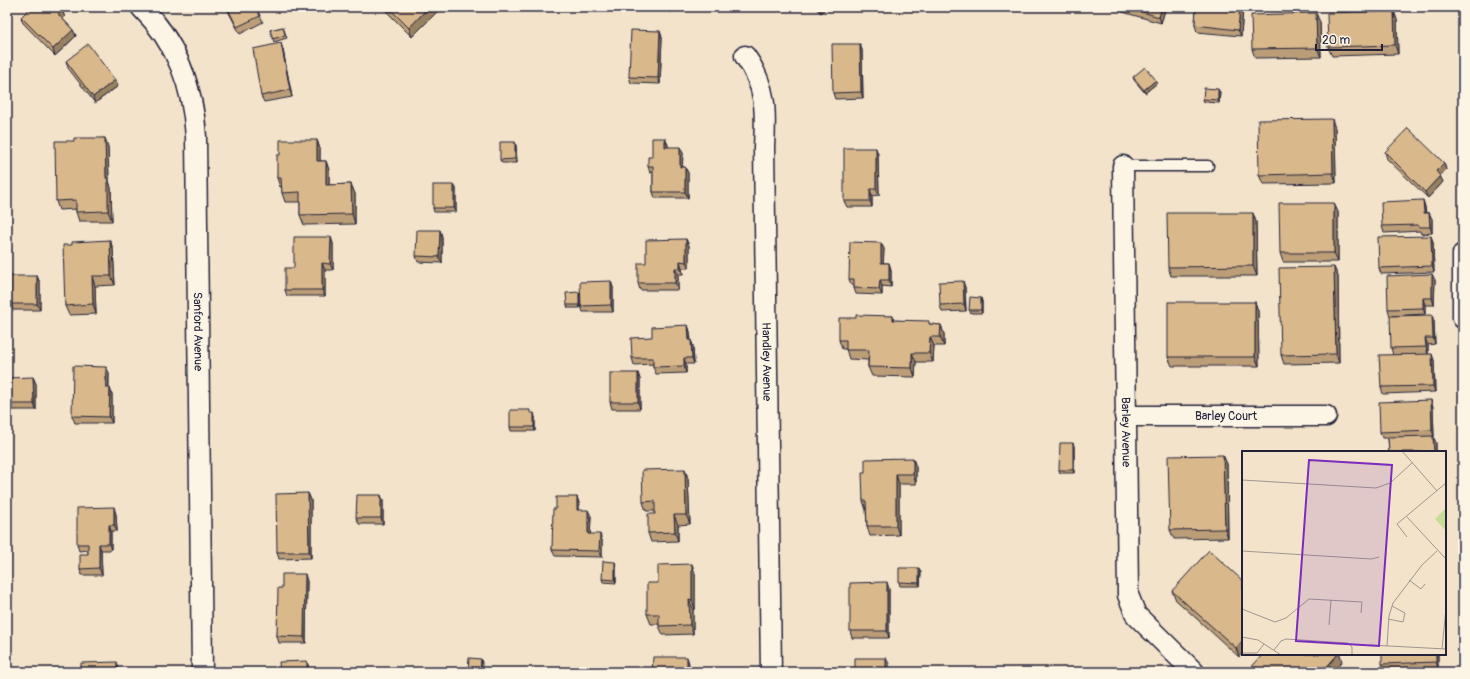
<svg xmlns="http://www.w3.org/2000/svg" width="1470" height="679" font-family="Pangolin,sans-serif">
  <rect width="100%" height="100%" fill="#f2e3ca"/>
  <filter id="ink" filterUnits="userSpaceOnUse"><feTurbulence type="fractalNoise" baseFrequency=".025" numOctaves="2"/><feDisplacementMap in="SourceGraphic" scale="8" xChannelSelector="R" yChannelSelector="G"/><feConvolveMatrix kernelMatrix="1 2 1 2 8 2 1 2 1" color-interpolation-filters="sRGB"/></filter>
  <g filter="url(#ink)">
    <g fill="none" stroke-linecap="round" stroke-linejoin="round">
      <g stroke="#22223b" stroke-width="13">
        <polyline id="lane" points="1123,166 1208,166"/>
      </g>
      <g stroke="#22223b" stroke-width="23">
        <g id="street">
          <path id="s1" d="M141,7c36,36 52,79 55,130l6,535"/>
          <path id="s2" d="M745,56c22,31 21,56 19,91l7,525"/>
          <path id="s3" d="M1123,166l5,429 8,20 58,57"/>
          <polyline points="1463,254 1463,318"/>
          <path id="s4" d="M1125,416h201"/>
        </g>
      </g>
      <use href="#lane" stroke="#fcf5e5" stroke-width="10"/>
      <use href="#street" stroke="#fcf5e5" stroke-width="20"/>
    </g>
    <g fill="#bb9e78" stroke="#22223b">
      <polygon points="226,7 256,7 263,22 240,34"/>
      <polygon points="382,7 442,7 412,37"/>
      <polygon points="665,7 676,7 670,13"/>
      <polygon points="814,7 827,7 821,13"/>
      <polygon points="1118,7 1166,7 1161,23 1119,11"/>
      <polygon points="1196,7 1243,7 1241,36 1197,32 1195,25"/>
      <polygon points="62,11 65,17 63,19 73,30 76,36 55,56 23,23 21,17"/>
      <polygon points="1394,11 1397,20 1398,54 1332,56 1328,47"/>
      <polygon points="1320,22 1321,57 1255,58 1252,49"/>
      <polygon points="283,27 287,38 274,42 270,30"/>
      <polygon points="660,31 662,38 660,84 631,83 629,77"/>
      <polygon points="860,44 862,50 863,98 835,99 833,93"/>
      <polygon points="283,50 292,97 264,102 261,96"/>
      <polygon points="66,61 118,86 95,103 68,68"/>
      <polygon points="1133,77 1156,80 1157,83 1145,93 1134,80"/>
      <polygon points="1220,92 1219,103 1204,102 1203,99"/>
      <polygon points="1335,128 1336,183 1263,184 1259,175"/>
      <polygon points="105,138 108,147 109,181 111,188 112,221 79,221 76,212 76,209 59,210 56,201 74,141"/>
      <polygon points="665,138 668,145 668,147 683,153 682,167 685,167 688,173 688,198 655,198 653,192 653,172 650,173 648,166 652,157"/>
      <polygon points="317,140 320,149 320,161 326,161 329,170 329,185 351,184 355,194 355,224 304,225 300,215 300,202 285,202 282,193 282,187 280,187 277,178 280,155"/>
      <polygon points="515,142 516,146 517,163 502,163 500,160"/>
      <polygon points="1385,152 1444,163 1446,170 1440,176 1443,182 1428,198 1387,159"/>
      <polygon points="878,154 879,195 872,196 872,207 847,207 844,201"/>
      <polygon points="456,188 456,212 434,212 433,208"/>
      <polygon points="1423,200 1425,207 1426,213 1429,213 1432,219 1432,233 1421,234 1420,231 1384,233 1382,226"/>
      <polygon points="1338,212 1338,262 1283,262 1280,253"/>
      <polygon points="1253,213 1256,222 1257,276 1171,276 1168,267"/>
      <polygon points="440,230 442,237 442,263 418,262 416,256"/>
      <polygon points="1431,236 1433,242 1434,272 1381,274 1379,268"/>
      <polygon points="686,239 689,246 689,268 682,268 683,274 678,274 678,290 640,290 638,283 646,263"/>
      <polygon points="110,240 113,249 115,285 95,286 96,314 69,315 65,306 72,245"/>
      <polygon points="333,243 333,270 325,270 325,296 287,296 285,290 294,268"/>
      <polygon points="881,243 884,249 883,263 889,263 891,270 891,287 882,286 882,295 856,294 854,288 854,285 851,285 849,279"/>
      <polygon points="37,276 40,283 40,310 13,310 11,304"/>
      <polygon points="1338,276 1339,363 1284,364 1281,355"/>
      <polygon points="1435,280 1434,305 1425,305 1425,314 1390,316 1388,309"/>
      <polygon points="613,287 613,312 583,312 581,306"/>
      <polygon points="965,287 966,311 942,312 940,305"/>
      <polygon points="579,292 580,296 580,308 568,308 567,305"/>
      <polygon points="982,301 982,313 971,313 969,310"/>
      <polygon points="1255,302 1258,311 1259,366 1172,366 1168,357"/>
      <polygon points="893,316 894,320 930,324 941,325 944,334 944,346 934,346 933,362 916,362 915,377 872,376 868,367 868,360 849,359 846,349 842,349 839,340 856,318"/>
      <polygon points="1434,321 1435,344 1428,345 1428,354 1434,360 1435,392 1383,394 1381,387 1393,355 1391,348"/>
      <polygon points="688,325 690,332 691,340 693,346 694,364 686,364 686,373 656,374 653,367 653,364 634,365 632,358 652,337"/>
      <polygon points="106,367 109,373 109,388 112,394 112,423 75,423 72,416"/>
      <polygon points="638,373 640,379 640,409 612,409 610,402"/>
      <polygon points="33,377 36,384 36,410 11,410 9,404"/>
      <polygon points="1431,400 1433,407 1434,437 1433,437 1436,443 1436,452 1389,452 1388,438 1382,438 1380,432"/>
      <polygon points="531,413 535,417 535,431 511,431 510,427"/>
      <polygon points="1074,446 1074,473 1060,473 1059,470"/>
      <polygon points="1223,455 1227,464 1228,538 1174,539 1170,530"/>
      <polygon points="916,467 916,484 899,484 899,535 870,536 867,526 866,510 863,501 865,473"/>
      <polygon points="685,469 688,479 690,524 678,525 678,541 651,542 648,533 655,514 655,511 646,511 643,502"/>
      <polygon points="308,493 311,500 311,558 279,559 277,552"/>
      <polygon points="381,495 383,501 383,524 359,524 356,518"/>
      <polygon points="577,497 579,503 579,510 591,516 590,534 602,540 602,557 555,556 552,550 556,509"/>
      <polygon points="116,514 117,531 111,531 111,550 101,550 102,575 82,575 80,569 88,554 88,550 79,551 77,544"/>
      <polygon points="692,564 695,574 695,609 693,609 693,634 663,635 659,626 659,624 651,624 647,614 658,583"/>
      <polygon points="616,565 616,583 603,582 602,579"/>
      <polygon points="921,572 920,586 900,586 899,582"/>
      <polygon points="307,581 306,643 279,643 277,636 282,588"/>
      <polygon points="1243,581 1239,657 1176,600 1172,591"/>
      <polygon points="889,589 889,638 852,638 850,631"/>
      <polygon points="1438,654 1438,668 1385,670 1382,664"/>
    </g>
    <g fill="#988162" stroke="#22223b">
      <polygon points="429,7 442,7 412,37 409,28"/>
      <polygon points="668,7 676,7 670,13"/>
      <polygon points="819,7 827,7 821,13"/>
      <polygon points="1162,7 1166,7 1161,23 1159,17"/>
      <polygon points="1240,7 1243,7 1241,36 1238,30"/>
      <polygon points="62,11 65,17 61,21 58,14"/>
      <polygon points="1394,11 1397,20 1398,54 1395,45"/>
      <polygon points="1316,13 1320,22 1321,57 1317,48"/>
      <polygon points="73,30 76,36 55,56 53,49"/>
      <polygon points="660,31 662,38 660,84 658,78"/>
      <polygon points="281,43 283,50 292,97 290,90"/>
      <polygon points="860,44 862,50 863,98 861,92"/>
      <polygon points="8,48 10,54 7,58 7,49"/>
      <polygon points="115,80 118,86 95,103 93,97"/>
      <polygon points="1156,80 1157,83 1145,93 1144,90"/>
      <polygon points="1218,89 1220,92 1219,103 1218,100"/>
      <polygon points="1332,119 1335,128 1336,183 1333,173"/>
      <polygon points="105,138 108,147 109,181 111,188 112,221 108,211 106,178"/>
      <polygon points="665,138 668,145 667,153 665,147"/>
      <polygon points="317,140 320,149 320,170 317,161"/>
      <polygon points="515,142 516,146 517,163 515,159"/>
      <polygon points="680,147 683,153 682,173 680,167"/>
      <polygon points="876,148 878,154 879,195 876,189"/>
      <polygon points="326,161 329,170 329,194 326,185"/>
      <polygon points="1444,163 1446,170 1438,178 1436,171"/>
      <polygon points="685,167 688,173 688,198 685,192"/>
      <polygon points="1440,176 1443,182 1428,198 1425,192"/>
      <polygon points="351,184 355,194 355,224 352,214"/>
      <polygon points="454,185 456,188 456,212 454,208"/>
      <polygon points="870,189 872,196 872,207 870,201"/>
      <polygon points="1423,200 1425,207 1426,219 1424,213"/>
      <polygon points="1334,203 1338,212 1338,262 1334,253"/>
      <polygon points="1253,213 1256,222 1257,276 1253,266"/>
      <polygon points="1429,213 1432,219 1432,233 1430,227"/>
      <polygon points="440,230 442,237 442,263 439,257"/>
      <polygon points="1431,236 1433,242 1434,272 1432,266"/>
      <polygon points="331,237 333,243 333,270 330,264"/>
      <polygon points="686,239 689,246 689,268 686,262"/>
      <polygon points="110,240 113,249 115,285 111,276"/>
      <polygon points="881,243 884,249 883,269 881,263"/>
      <polygon points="680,261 682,268 683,274 680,268"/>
      <polygon points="322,263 325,270 325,296 322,290"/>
      <polygon points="889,263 891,270 891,287 889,280"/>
      <polygon points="1334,267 1338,276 1339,363 1336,354"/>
      <polygon points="675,268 678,274 678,290 675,283"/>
      <polygon points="1432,274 1435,280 1434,305 1432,298"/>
      <polygon points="37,276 40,283 40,310 37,304"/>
      <polygon points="92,276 95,286 96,314 93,304"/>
      <polygon points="880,280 882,286 882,295 879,289"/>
      <polygon points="611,281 613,287 613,312 611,305"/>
      <polygon points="963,281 965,287 966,311 964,304"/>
      <polygon points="579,292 580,296 580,308 579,305"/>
      <polygon points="981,298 982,301 982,313 981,310"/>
      <polygon points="1423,298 1425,305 1425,314 1423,308"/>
      <polygon points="1255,302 1258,311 1259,366 1255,357"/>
      <polygon points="1432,315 1434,321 1435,344 1433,338"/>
      <polygon points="688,325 690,332 691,346 689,340"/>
      <polygon points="941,325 944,334 944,346 940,337"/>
      <polygon points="930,337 934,346 933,362 929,353"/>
      <polygon points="1425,338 1428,345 1428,354 1426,347"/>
      <polygon points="691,340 693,346 694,364 692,358"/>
      <polygon points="912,353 916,362 915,377 912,368"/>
      <polygon points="1432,354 1434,360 1435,392 1433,386"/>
      <polygon points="684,358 686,364 686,373 684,366"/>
      <polygon points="106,367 109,373 108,394 106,388"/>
      <polygon points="638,373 640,379 640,409 638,402"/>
      <polygon points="33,377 36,384 36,410 34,404"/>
      <polygon points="110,388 112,394 112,423 109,417"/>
      <polygon points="1431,400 1433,407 1434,437 1432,430"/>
      <polygon points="534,413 535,417 535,431 534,427"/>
      <polygon points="1433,436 1436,443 1436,452 1434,452"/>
      <polygon points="1073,443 1074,446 1074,473 1073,470"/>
      <polygon points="1223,455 1227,464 1228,538 1225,529"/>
      <polygon points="913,458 916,467 916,484 913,474"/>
      <polygon points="685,469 688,479 690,524 686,515"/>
      <polygon points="896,474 899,484 899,535 896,526"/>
      <polygon points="308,493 311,500 311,558 309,552"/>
      <polygon points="381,495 383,501 383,524 381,518"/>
      <polygon points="577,497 579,503 579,516 577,510"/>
      <polygon points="114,507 116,514 117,531 114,525"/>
      <polygon points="588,510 591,516 590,540 588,534"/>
      <polygon points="674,515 678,525 678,541 675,532"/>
      <polygon points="109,525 111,531 111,550 109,544"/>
      <polygon points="600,534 602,540 602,557 599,551"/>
      <polygon points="99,544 101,550 102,575 99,568"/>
      <polygon points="615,562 616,565 616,583 615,580"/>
      <polygon points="692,564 695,574 695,609 692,600"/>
      <polygon points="919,568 921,572 920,586 919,583"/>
      <polygon points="305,574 307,581 306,643 304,637"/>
      <polygon points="887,582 889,589 889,638 887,631"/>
      <polygon points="689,599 693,609 693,634 690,625"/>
      <polygon points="1243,640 1243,653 1239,657 1236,648"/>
      <polygon points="1338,654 1340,654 1342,662 1333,672 1322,672"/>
      <polygon points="1436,654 1438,654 1438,668 1436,662"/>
      <polygon points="687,657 689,663 689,672 687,672"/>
      <polygon points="886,658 889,664 889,672 886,672"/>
      <polygon points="481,659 482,663 482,672 480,672"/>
      <polygon points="307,661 309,668 309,672 307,672"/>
      <polygon points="117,662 119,669 119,672 117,672"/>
    </g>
    <g fill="#d9b88c" stroke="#22223b">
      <polygon points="31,7 59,7 62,11 58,14 73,30 53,49 21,17"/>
      <polygon points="227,7 256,7 260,16 237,27"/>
      <polygon points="388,7 429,7 409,28"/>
      <polygon points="1126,7 1162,7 1159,17"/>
      <polygon points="1196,7 1240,7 1238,30 1195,25"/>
      <polygon points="1394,11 1395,45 1328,47 1327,13"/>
      <polygon points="1316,13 1317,48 1252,49 1251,15"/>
      <polygon points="283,27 285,35 273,39 270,30"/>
      <polygon points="631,30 660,31 658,78 629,77"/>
      <polygon points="281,43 290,90 261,96 253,49"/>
      <polygon points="88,44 115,80 93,97 66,61"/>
      <polygon points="832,44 860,44 861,92 833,93"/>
      <polygon points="1145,67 1156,80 1144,90 1133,77"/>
      <polygon points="1204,88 1218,89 1218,100 1203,99"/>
      <polygon points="1332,119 1333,173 1259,175 1258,120"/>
      <polygon points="1408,128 1444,163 1436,171 1440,176 1425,192 1385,152"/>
      <polygon points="74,138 105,138 106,178 108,179 108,211 76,212 76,200 56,201 55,141 74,141"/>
      <polygon points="652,138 665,138 665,147 680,147 680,167 685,167 685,192 653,192 653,166 648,166 648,157 652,157"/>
      <polygon points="280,140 317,140 317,161 326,161 326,185 351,184 352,214 300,215 300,192 282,193 281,178 277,178 277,155 280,155"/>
      <polygon points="500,142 515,142 515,159 500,160"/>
      <polygon points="844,148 876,148 876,189 870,189 870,201 844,201"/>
      <rect x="433" y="185" width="21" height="23"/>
      <polygon points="1423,200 1424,213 1429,213 1430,227 1419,227 1418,225 1382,226 1381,202"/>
      <polygon points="1279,203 1334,203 1334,253 1280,253"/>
      <polygon points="1167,213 1253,213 1253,266 1168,267"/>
      <polygon points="417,230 440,230 439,257 416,256"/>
      <polygon points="1431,236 1432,266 1379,268 1378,237"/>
      <polygon points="294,237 331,237 330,264 322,263 322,290 285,290 285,268 294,268"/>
      <polygon points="686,239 686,262 680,261 680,268 675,268 675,283 638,283 638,263 646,263 646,240"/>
      <polygon points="110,240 111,276 92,276 93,304 65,306 63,245 72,245 72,242"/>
      <polygon points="850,242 881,243 881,263 889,263 889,280 880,280 879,289 854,288 854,279 849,279"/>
      <polygon points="1334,267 1336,354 1281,355 1279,268"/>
      <polygon points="1432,274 1432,298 1423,298 1423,308 1388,309 1387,276"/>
      <polygon points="10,276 37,276 37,304 11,304"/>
      <polygon points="611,281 611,305 581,306 580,282"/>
      <polygon points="963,281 964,304 940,305 939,282"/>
      <polygon points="579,292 579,305 567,305 566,293"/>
      <polygon points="970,297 981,298 981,310 969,310"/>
      <rect x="1168" y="302" width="87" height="55"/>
      <polygon points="856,315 893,316 893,320 929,321 929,324 941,325 940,337 930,337 929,353 912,353 912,368 868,367 869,350 846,350 846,340 839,340 839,318 856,318"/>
      <polygon points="1432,315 1433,338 1425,338 1426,347 1391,348 1390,316"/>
      <polygon points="688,325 689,340 691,340 692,358 684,358 684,366 653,367 653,358 632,358 631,338 652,337 652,327"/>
      <polygon points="1432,354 1433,386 1381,387 1379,355"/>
      <polygon points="73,366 106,367 106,388 110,388 109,417 72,416"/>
      <rect x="610" y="373" width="28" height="29"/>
      <polygon points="33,377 34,404 9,404 8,378"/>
      <polygon points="1431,400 1432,430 1380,432 1379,402"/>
      <polygon points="510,410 530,410 530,413 534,413 534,427 510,427"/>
      <polygon points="1433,436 1434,452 1389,452 1388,437"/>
      <polygon points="1060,443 1073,443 1073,470 1059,470"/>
      <polygon points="1223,455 1225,529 1170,530 1168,456"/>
      <polygon points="913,458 913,474 896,474 896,526 867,526 866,501 863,501 862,473 865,473 865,459"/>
      <polygon points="685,469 686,515 674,515 675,532 648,533 648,514 655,514 655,501 643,502 642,470"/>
      <polygon points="308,493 309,552 277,552 276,494"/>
      <polygon points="357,495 381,495 381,518 356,518"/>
      <polygon points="556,497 577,497 577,510 588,510 588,534 600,534 599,551 552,550 553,509 556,509"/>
      <polygon points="114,507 114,525 109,525 109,544 99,544 99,568 80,569 80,554 88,554 88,544 77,544 77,508"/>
      <polygon points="1209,550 1243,581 1243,640 1236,648 1172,591"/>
      <polygon points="603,561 615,562 615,580 602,579"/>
      <polygon points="692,564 692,600 689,599 690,625 659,626 659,614 647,614 647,583 658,583 658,565"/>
      <polygon points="899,568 919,568 919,583 899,582"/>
      <polygon points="282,574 305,574 304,637 277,636 278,588 282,588"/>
      <polygon points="887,582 887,631 850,631 850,583"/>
      <polygon points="1263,654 1338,654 1322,672 1249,672 1248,671"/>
      <polygon points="1382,654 1436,654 1436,662 1382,664"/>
      <polygon points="653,657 687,657 687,672 652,672"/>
      <polygon points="469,658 481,659 480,672 468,672"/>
      <polygon points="855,658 886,658 886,672 851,672 851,668 855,668"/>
      <polygon points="307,661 307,672 280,672 279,662"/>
      <polygon points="117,662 117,672 81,672 81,663"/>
      <polygon points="1435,671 1435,672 1399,672"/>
    </g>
  </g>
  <g text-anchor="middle" stroke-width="3" stroke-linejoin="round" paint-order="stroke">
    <g font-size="12" fill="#22223b" stroke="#fcf5e5">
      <text dy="4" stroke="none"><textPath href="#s1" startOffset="339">Sanford Avenue</textPath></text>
      <text dy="4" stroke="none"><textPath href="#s2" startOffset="310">Handley Avenue</textPath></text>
      <text dy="4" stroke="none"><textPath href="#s4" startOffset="101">Barley Court</textPath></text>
      <text dy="4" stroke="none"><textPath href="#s3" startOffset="266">Barley Avenue</textPath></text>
    </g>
  </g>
  <g transform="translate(1242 451)">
    <rect width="204" height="204" fill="#f2e3ca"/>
    <path d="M204,57v23l-11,-12z" fill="#c6de94"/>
    <path fill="none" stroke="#9f9691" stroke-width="1" d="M160,0l35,40M0,29l134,8 14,-5 22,-20M165,66l39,42M165,86l-10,-13 49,-41M0,100l129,8 8,-2M167,129l12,9 4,-5M0,158l33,13 11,-4 23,-19 53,3 -1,11M146,168l15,3 2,-9 -13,-7M87,174l2,-25M0,186l16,3 23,15M128,194l76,4M145,195l2,-30 4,-13 29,-38 15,-14M200,198l4,-41M32,199l7,-9 5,-2 62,4 4,4v8M0,202h15l7,-9"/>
    <path fill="#7b2cbf" fill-opacity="0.15" stroke="#7b2cbf" stroke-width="2" d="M67,9l83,5 -13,181 -83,-5z"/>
    <rect width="204" height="204" fill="none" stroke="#22223b" stroke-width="2"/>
  </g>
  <rect width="1470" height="679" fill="none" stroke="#fcf5e5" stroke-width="24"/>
  <rect x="12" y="12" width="1446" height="655" fill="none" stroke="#22223b" stroke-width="1.5" filter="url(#ink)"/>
  <path d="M1316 44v6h66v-6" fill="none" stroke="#22223b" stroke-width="2"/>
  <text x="1322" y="44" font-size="12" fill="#22223b" stroke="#fcf5e5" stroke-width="3" paint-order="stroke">20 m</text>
</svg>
